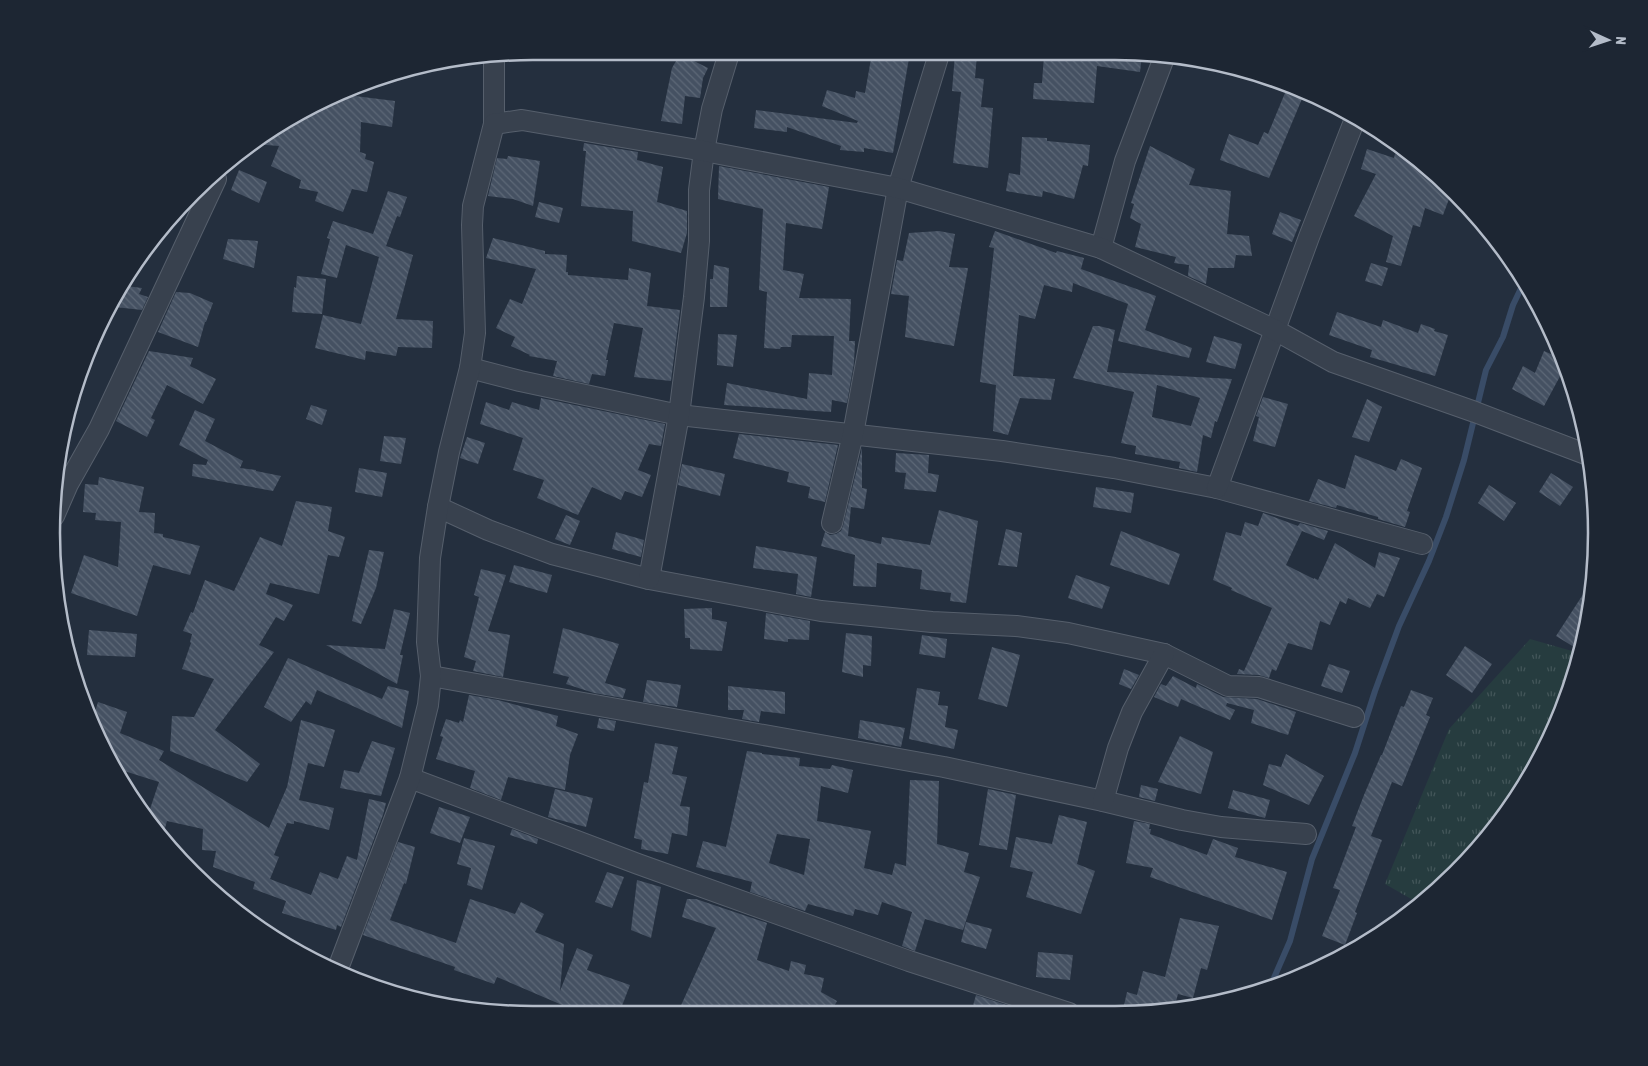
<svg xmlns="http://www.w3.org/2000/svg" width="1648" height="1066" font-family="'Asap Condensed',sans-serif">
  <defs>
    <pattern id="grass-tufts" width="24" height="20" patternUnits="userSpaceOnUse" patternTransform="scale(1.25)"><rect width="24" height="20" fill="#263c3f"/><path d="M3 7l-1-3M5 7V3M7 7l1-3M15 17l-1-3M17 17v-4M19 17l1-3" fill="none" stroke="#435659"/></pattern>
    <pattern id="building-back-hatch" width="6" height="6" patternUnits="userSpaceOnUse" patternTransform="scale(1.25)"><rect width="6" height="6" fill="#455162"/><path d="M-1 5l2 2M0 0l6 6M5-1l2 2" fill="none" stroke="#5d6877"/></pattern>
  </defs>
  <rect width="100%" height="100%" fill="#242f3e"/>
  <polygon fill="url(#grass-tufts)" points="1530,639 1579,653 1571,688 1532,774 1477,850 1420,904 1385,884 1449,729"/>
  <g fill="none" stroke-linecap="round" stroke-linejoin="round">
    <polyline stroke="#394c67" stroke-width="6" points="1270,987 1290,941 1312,859 1355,753 1375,691 1399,626 1429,561 1446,517 1464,460 1486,370 1503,337 1513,305 1524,282"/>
  </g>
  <g fill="url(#building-back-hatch)" fill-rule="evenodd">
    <polygon points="872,53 887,54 909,58 893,153 864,148 864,152 840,150 841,146 787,127 787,132 754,128 756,110 857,123 858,121 822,106 827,90 855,98 856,91 865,93"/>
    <polygon points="680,54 708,68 703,78 700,98 685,96 682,124 661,121 672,68"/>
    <polygon points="955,54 977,54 975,78 984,79 981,107 993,108 988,168 953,163 961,92 952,91"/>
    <polygon points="1044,55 1092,56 1092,55 1142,55 1140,72 1097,66 1094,103 1033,99 1034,83 1042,83"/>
    <polygon points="356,88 355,96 395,101 392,127 361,122 360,152 366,154 365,159 374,162 367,192 352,189 343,212 315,201 318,192 299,188 301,180 271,166 279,146 253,144 265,133"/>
    <polygon points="1287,88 1304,94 1269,178 1220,160 1229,134 1258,145 1264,132 1268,134"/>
    <polygon points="1022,137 1047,138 1047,141 1090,145 1088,166 1083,165 1074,199 1043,191 1042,197 1006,191 1009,173 1020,175"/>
    <polygon points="584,143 638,152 637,160 663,167 657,202 687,211 687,233 681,253 632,241 633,211 581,206 586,151 583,151"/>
    <polygon points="1150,146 1195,169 1189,185 1231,191 1227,234 1249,236 1252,256 1236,255 1234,268 1208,268 1206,284 1188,276 1189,265 1174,263 1176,257 1135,247 1141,224 1130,218 1134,204 1131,203"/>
    <polygon points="1367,149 1394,158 1395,154 1420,162 1432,171 1452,191 1443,215 1425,208 1420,227 1413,225 1401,266 1386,262 1393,236 1354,216 1376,174 1361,169"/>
    <polygon points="508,156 540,161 533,206 513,199 488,196 497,158 507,159"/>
    <polygon points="719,166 829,187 822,229 786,223 783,270 804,274 799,298 851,299 849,341 855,341 854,363 847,403 832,400 831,412 724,405 727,383 807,399 809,373 832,375 834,336 792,335 791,347 781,347 780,349 764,348 767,292 759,290 763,209 718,199"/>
    <polygon points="239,170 267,182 259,203 231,190"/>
    <polygon points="388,191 407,197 400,217 397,216 386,246 413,255 396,319 433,321 432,348 398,347 396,356 366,351 365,360 315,348 323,315 361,324 379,257 346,245 337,278 321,274 330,239 327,238 333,221 373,234"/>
    <polygon points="539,202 563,208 559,223 535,217"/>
    <polygon points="1280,212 1301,220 1292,242 1272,234"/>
    <polygon points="939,231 955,234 949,267 968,268 954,346 905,337 909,296 891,294 897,260 903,261 909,233"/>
    <polygon points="995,231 1056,253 1057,251 1084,258 1081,269 1156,296 1145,330 1192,348 1189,358 1118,341 1128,304 1073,283 1072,292 1044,285 1035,319 1019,315 1013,376 1055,379 1051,400 1020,398 1008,435 993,431 996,385 980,382 994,248 989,247"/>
    <polygon points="493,238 545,251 545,254 567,255 566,272 568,272 568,275 628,280 629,268 651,273 647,306 680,310 671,381 634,377 643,328 614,323 606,360 608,360 605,376 592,374 589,384 553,376 557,361 529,356 530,355 511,346 515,337 496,328 510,299 522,304 536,269 486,258"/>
    <polygon points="228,239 258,241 254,268 223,259"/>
    <polygon points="1371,263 1388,268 1382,286 1365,281"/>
    <polygon points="714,265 729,268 727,307 710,307 710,279 713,279"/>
    <polygon points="297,276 326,279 322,314 292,312 294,287 296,288"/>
    <polygon points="126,286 142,288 139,294 148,297 142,310 115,307"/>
    <polygon points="176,292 190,293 213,303 206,322 205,322 198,347 158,332"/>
    <polygon points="1337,312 1381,327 1383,320 1418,333 1421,324 1435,329 1434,331 1448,335 1435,376 1370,357 1372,350 1329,335"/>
    <path d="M1093,326h6l16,4 -8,42 125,7 -15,43 -2,-1 -4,17 -8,-3 -6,37 -18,-4 1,-6 -45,-8 1,-8 -15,-3 13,-51 -61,-14zM1157,385l43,13 -9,28 -39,-9z"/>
    <polygon points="718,334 737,335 733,367 717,365"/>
    <polygon points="1214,336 1242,344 1235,369 1206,362"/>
    <polygon points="149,351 193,358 190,366 216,379 203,404 167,385 151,418 155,420 147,437 116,421"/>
    <polygon points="1544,351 1562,359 1565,367 1544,406 1512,389 1523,366 1535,373"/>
    <polygon points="1263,397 1288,404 1275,447 1253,441 1259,417 1256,416"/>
    <polygon points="541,398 665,424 661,446 649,444 638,470 651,475 642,497 625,491 621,500 592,487 578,515 537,498 544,480 513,470 523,438 480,424 486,402 509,410 512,402 539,410"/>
    <polygon points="1367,399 1382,407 1369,442 1352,437"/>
    <polygon points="311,405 327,410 322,425 306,419"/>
    <polygon points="195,410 215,419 205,441 243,461 240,468 256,470 256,471 281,476 273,491 192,476 193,464 206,465 208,460 179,445"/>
    <polygon points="739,434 838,445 825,502 808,498 810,487 787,482 789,472 733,458"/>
    <polygon points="384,436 406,438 401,464 380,461"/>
    <polygon points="467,437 485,443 478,464 460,458"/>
    <polygon points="862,448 862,488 867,489 864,509 851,507 848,536 881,544 882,537 930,545 939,510 978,521 966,603 950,601 951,593 920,589 922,570 877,563 876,587 853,586 855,555 821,546 825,532 830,535 836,534 841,531 843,526"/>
    <polygon points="896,453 929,455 928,473 939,475 936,492 904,489 906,473 895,472"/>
    <polygon points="1355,455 1396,471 1401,459 1422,468 1407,511 1410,512 1405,527 1378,519 1378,517 1337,505 1336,508 1309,501 1318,479 1345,489"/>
    <polygon points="682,464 725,474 720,496 678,485"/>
    <polygon points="359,468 387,473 382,497 355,492"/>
    <polygon points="1551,473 1573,487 1560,506 1539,492"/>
    <polygon points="99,477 144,487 139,512 155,513 154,533 163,534 163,537 200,546 190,575 153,565 137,616 71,593 84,555 118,567 121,522 95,520 96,513 83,512 85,484 98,485"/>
    <polygon points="1489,485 1516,503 1504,521 1478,503"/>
    <polygon points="1096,487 1134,493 1131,513 1093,507"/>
    <polygon points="296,501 332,507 328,531 345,537 339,557 328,555 319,594 270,583 266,594 293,605 284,621 276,617 259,645 274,652 215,730 260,764 247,782 170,751 172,716 194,717 214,679 182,669 191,643 190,642 192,634 183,631 191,612 193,613 205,580 234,591 260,537 282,546"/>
    <polygon points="1263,513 1298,526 1300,523 1328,531 1324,540 1302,531 1286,565 1314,579 1314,578 1318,580 1335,543 1375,568 1379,552 1400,558 1384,597 1377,594 1370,608 1348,598 1346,604 1340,601 1330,625 1320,621 1312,650 1288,643 1276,671 1272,669 1269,678 1259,675 1237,674 1239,669 1244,671 1272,608 1231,590 1232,588 1213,580 1226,532 1241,536 1245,522 1258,526"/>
    <polygon points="566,515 580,521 570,545 555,539"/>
    <polygon points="1006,529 1022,533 1017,567 998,565"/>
    <polygon points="1121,531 1180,554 1169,585 1110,565"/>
    <polygon points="616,532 644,540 641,557 612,549"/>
    <polygon points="756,546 817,557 811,597 796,594 798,574 753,568"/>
    <polygon points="369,550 384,552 376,588 361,624 352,621"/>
    <polygon points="514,565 552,575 547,593 509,582"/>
    <polygon points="481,569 506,575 488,631 510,635 503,677 473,671 476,661 464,657 479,597 474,595"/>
    <polygon points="1076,575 1110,587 1102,609 1068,598"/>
    <polygon points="1593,579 1593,596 1585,629 1574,647 1556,636"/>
    <polygon points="712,608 712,619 727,622 722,651 690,649 690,638 685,638 684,609"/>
    <polygon points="394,609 410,613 400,655 403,655 397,684 326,645 385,649"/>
    <polygon points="766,613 810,621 809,640 788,639 788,642 764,639"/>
    <polygon points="563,628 619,644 605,683 626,689 623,698 594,693 566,684 569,677 553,673"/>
    <polygon points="89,630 137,634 135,657 87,655"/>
    <polygon points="846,633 872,636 871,666 863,665 863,677 842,672"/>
    <polygon points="922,635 947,639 945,658 919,654"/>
    <polygon points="1465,646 1492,664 1472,693 1446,675"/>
    <polygon points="992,647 1020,655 1007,707 978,699"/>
    <polygon points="288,658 382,699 388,686 409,691 402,728 317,690 311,705 306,701 291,722 264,707"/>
    <polygon points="1329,664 1350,671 1342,693 1321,686"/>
    <polygon points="1124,669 1139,675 1131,689 1119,684"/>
    <polygon points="1173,676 1196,688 1197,684 1223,697 1257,699 1296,712 1288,735 1251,723 1254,710 1227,703 1226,706 1235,710 1230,720 1181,699 1178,707 1154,697 1161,684 1166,686"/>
    <polygon points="647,680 681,685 677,707 643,702"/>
    <polygon points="728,686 785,692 785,714 761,711 759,722 742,719 744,710 728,710"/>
    <polygon points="917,688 940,692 938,705 948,706 945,727 958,730 954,749 909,739"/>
    <polygon points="1411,690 1433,698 1426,715 1430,717 1402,786 1392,782 1371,836 1382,840 1355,912 1357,913 1345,945 1322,936 1340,890 1333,888 1356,827 1352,826 1364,795 1381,755 1382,755 1401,706 1404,707"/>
    <polygon points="469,695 498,700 558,716 556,726 578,734 570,755 565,790 508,777 501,800 470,788 475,771 436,759 443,737 440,736 446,719 459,723 460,720 463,722"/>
    <polygon points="98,702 127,712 120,733 164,751 159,760 269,828 287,787 301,720 335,730 324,767 308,763 299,800 334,808 329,830 294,821 294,824 287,823 274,855 279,857 270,879 311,895 320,872 338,879 347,856 357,860 369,799 386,803 383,815 341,927 337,925 336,930 282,913 286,901 253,889 255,882 213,867 216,851 202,850 203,829 167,821 163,835 147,818 159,782 118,769 94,715"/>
    <polygon points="599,718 616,721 614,731 597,728"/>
    <polygon points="860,720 905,728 901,747 858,738"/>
    <polygon points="1180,736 1213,752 1201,794 1158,782"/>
    <polygon points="372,741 395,748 381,796 340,788 344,770 359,773"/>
    <polygon points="655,743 678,747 672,774 687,777 680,806 690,807 687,836 672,833 668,854 641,849 642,840 634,838 644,782 648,783"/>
    <path d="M747,751l15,2v1l38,4 -1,8 31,3 2,-4 21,5 -5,23 -27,-7 -4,35 54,10 -7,37 28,7 3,-12 11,3 4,-86 29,1 -2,63 32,9 -5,19 16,5 -17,53 -38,-11 -10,32 -13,-5 10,-34 -30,-10 -4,13 -23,-6 -2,7 -45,-12 -3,7 -55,-19 2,-10 -56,-15 7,-26 23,6zM777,834l33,5 -6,36 -35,-12z"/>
    <polygon points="1286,754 1324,776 1309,805 1263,785 1269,764 1281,767"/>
    <polygon points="1141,785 1158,789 1155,801 1139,797"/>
    <polygon points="555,789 593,798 586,827 548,817"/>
    <polygon points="988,789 1016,795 1007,850 979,845"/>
    <polygon points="1233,790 1270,800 1265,818 1228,808"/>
    <polygon points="439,807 470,817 460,843 430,833"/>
    <polygon points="1059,815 1087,822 1077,864 1095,871 1081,914 1026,897 1033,872 1010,867 1016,837 1052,844"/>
    <polygon points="1134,821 1150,824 1149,829 1151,829 1150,834 1207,855 1213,839 1238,848 1235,857 1287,872 1272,920 1150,877 1153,868 1126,863"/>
    <polygon points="512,829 538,839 537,844 510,835"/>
    <polygon points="464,838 495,846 482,890 467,885 471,868 457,864"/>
    <polygon points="398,842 415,847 406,884 404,883 390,920 456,943 470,899 515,914 521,902 544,914 535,932 564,944 560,991 577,948 593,955 587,970 630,985 620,1011 559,1011 562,1005 497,977 494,984 454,970 455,967 363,935"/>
    <polygon points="607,872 624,877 612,908 595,902"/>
    <polygon points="637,880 661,887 651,938 631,930"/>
    <polygon points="687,899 696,899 767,923 757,960 789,971 791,961 806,965 804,974 824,978 821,992 837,1001 831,1012 678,1012 716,928 682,917"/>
    <polygon points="1180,918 1219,926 1207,970 1201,968 1193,998 1178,994 1174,1009 1146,1014 1122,1014 1127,992 1137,995 1143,971 1165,977"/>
    <polygon points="966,922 992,929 986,949 961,942"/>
    <polygon points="1038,952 1073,955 1070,980 1036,977"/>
    <polygon points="976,995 1028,1012 1028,1013 971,1013"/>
  </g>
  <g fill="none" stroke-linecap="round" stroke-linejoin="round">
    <g stroke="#565f6c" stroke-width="22">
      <g id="minor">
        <polyline points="494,58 494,124"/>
        <polyline points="1101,248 1125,161 1165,55"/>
        <polyline points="470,368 520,381 679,415 1002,451 1114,468 1217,488 1422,544"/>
        <polyline points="1217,488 1309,237 1355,119"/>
        <polyline points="438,507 488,530 552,554 649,579 821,611 932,622 1016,626 1068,633 1164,654 1228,686 1259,687 1354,717"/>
        <polyline points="54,516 68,484 99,429 216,179"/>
        <polyline points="832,523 853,434 898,188 939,54"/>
        <polyline points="649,579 679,415 694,297 699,241 699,190 704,151 712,109 729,53"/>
        <polyline points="431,676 944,767 1103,801 1182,820 1221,827 1306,834"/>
        <polyline points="410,778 638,864 909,961 1069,1013"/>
        <polyline points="1103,801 1118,748 1132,712 1164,654"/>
        <polyline points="337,971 410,778 428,705 431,676 427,642 430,558 438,507 449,452 470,368 475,333 472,225 473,206 494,124 522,120 704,151 898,188 1101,248 1275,330 1333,362 1475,412 1588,455"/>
      </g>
    </g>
    <use href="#minor" stroke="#38414e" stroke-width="20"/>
  </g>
  <path d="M0 0H1648V1066H0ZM533 60H1115A473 473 0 0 1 1588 533V533A473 473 0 0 1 1115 1006H533A473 473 0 0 1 60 533V533A473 473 0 0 1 533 60Z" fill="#1d2633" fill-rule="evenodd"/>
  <path fill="none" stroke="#b4bcc9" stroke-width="2.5" d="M533 60H1115A473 473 0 0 1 1588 533V533A473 473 0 0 1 1115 1006H533A473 473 0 0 1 60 533V533A473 473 0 0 1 533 60Z"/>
  <g transform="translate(1608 40) rotate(93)" stroke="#1d2633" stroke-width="4" paint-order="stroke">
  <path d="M0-4L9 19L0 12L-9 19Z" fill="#b4bcc9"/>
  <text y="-8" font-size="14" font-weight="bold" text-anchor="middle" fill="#b4bcc9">N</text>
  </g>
</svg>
